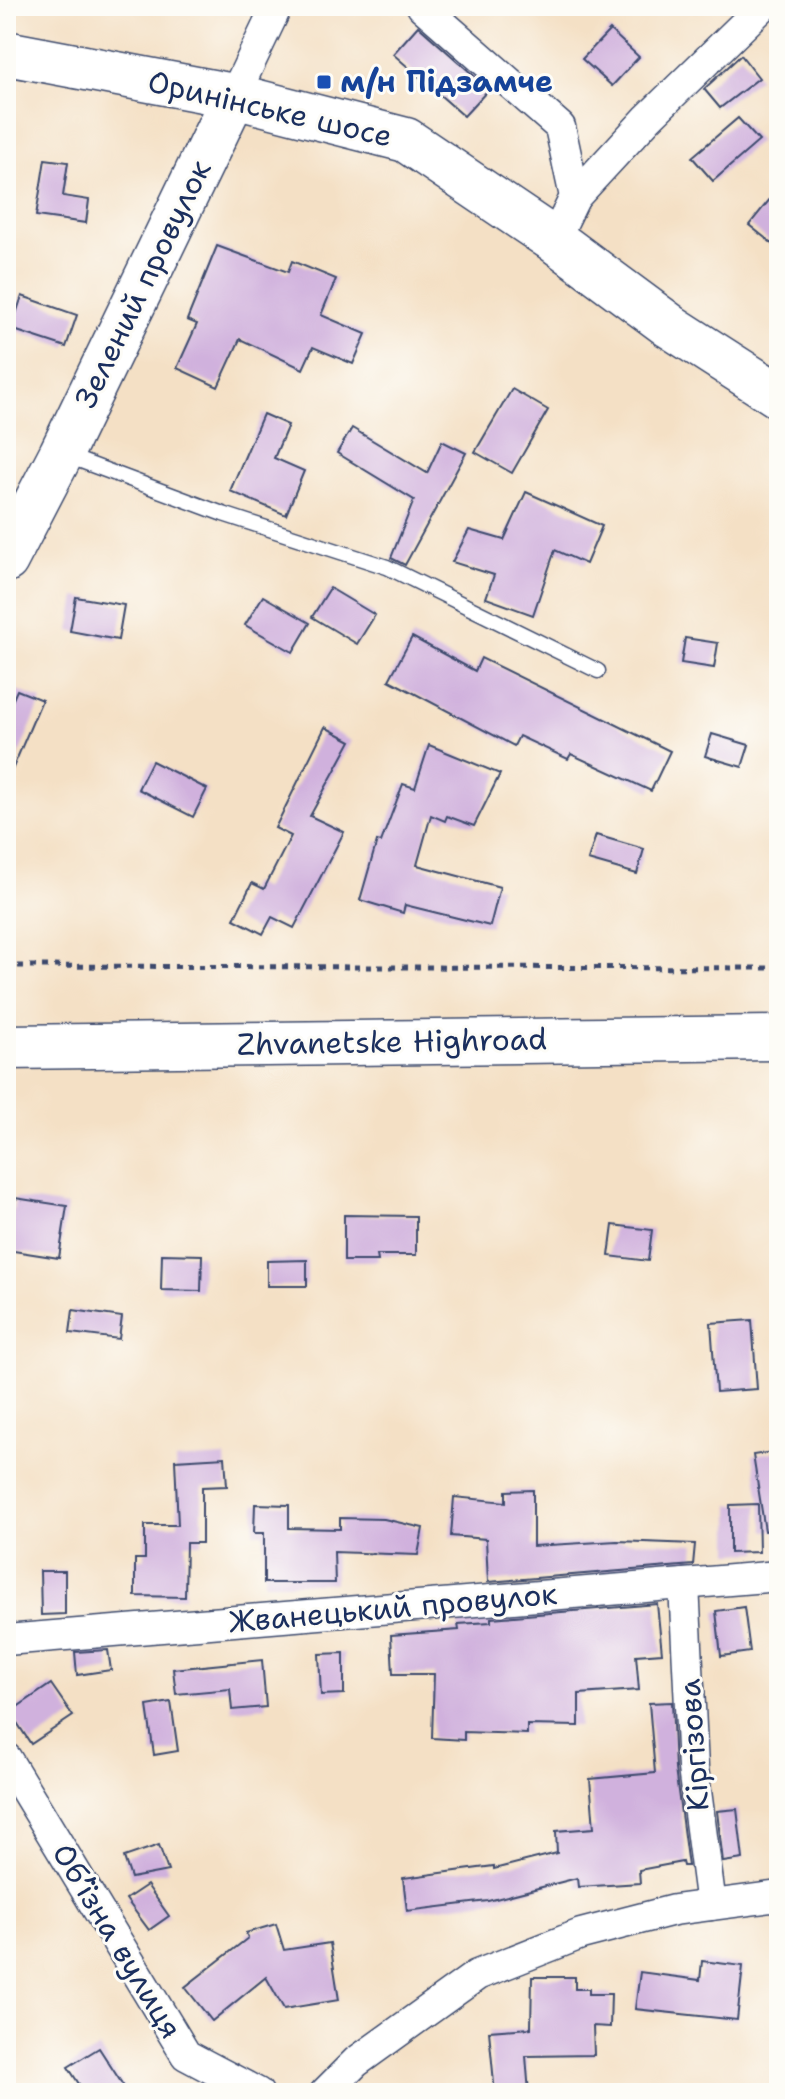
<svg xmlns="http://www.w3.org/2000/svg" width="785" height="2099" font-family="'Shantell Sans',sans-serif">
  <rect width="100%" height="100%" fill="#fdfcf7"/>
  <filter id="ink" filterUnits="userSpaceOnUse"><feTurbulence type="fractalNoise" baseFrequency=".0125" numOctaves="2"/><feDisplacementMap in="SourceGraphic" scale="16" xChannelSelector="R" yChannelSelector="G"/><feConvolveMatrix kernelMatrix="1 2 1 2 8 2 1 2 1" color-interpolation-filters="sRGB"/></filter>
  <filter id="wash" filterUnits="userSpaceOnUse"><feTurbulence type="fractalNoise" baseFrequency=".006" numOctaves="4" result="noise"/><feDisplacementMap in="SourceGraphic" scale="32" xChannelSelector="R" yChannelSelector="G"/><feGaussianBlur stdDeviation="1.8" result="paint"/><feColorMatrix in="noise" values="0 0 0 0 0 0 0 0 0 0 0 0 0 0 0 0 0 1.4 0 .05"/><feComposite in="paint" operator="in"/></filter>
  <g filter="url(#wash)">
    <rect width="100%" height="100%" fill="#f4e0c5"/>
    <g id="blocks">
      <g fill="#d0b1dd">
        <polygon points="418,26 489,89 464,116 393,54"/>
        <polygon points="610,30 639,57 612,86 582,59"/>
        <polygon points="741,55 759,78 720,108 704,89"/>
        <polygon points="738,118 759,141 713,181 692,157"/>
        <polygon points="45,159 68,162 63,196 89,200 86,223 36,216"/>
        <polygon points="779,188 779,249 749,225"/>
        <polygon points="217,246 288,272 292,261 336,279 321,315 366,334 353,364 313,347 303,369 240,339 218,387 177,368 197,324 187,320"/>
        <polygon points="22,296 77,315 66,347 11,329"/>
        <polygon points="512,389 548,410 512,473 475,452"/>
        <polygon points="263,414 288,425 274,458 304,471 286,515 230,491"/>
        <polygon points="352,428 427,473 442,441 466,453 405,565 391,558 414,500 337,453"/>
        <polygon points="526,492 602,526 586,564 555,550 533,615 486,598 494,575 452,562 469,530 504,540"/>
        <polygon points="330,588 375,615 357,644 312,617"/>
        <polygon points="263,596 310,623 293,652 245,625"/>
        <polygon points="76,597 124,605 118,640 70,631"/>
        <polygon points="412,637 475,671 481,658 670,751 651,791 571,754 568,759 519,736 514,746 389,680"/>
        <polygon points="685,638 718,643 714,668 681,663"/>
        <polygon points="17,690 42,700 6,784 6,715"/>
        <polygon points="325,727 351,741 310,816 344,832 294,928 272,917 263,934 234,919 252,883 264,889 291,836 275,828"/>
        <polygon points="712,734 749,745 742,767 705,756"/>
        <polygon points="429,745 500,774 474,826 447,816 445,821 431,815 417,865 500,887 490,926 405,905 403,913 360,900 377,841 381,842 403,784 415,788"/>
        <polygon points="152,761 207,789 193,817 138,789"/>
        <polygon points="596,835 644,849 637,874 588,860"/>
        <polygon points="15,1198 67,1206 59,1258 7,1250"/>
        <polygon points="344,1215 416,1216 416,1255 377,1255 378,1261 344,1261"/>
        <polygon points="613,1225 652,1230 648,1261 609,1256"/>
        <polygon points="162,1254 202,1255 201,1291 161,1290"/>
        <polygon points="307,1260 307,1286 267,1286 267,1261"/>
        <polygon points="73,1310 122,1317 119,1339 70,1333"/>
        <polygon points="752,1320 757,1389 716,1392 711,1323"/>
        <polygon points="779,1451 779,1530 765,1531 753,1455"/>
        <polygon points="225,1457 227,1486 202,1487 202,1543 186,1543 185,1597 135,1596 135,1559 145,1559 145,1525 178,1525 175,1460"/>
        <polygon points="533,1490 533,1546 617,1541 695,1544 693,1565 488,1582 486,1539 451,1536 454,1497 506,1502 506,1491"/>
        <polygon points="255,1504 289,1505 289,1528 340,1529 340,1518 384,1519 423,1528 418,1555 334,1552 335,1583 264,1583 264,1533 254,1533"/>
        <polygon points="758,1504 759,1552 730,1553 730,1505"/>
        <polygon points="40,1571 65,1571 65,1614 41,1615"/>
        <polygon points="657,1604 662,1653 636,1655 639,1690 579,1694 579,1726 527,1725 527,1734 464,1732 464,1740 432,1738 434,1674 393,1674 391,1635 459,1630 458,1624 491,1622 491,1618"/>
        <polygon points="744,1607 750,1652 721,1656 716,1611"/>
        <polygon points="108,1650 111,1670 77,1675 75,1652"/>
        <polygon points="344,1653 344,1694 321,1695 319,1654"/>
        <polygon points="262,1660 266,1707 232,1710 230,1689 176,1694 173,1669"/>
        <polygon points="51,1684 73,1716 31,1744 10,1712"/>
        <polygon points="171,1702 178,1751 154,1755 147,1706"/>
        <polygon points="672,1702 675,1769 688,1866 683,1866 682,1862 639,1870 640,1883 578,1887 577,1878 488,1901 407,1911 403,1878 494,1866 494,1869 557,1853 556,1831 594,1828 590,1779 655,1773 649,1703"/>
        <polygon points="737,1809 743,1859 723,1862 717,1811"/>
        <polygon points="159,1845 168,1871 131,1878 124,1857"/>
        <polygon points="147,1885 169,1916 149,1930 126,1899"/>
        <polygon points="276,1924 284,1950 330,1943 339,2000 284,2009 266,1977 212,2021 185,1987 248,1938 246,1933"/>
        <polygon points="702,1961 743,1966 737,2020 635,2009 640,1972 700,1980"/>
        <polygon points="532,1977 575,1977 575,1989 589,1989 589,1994 611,1994 610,2027 593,2026 594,2055 526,2056 529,2093 495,2093 489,2031 531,2028"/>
        <polygon points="99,2048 128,2093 85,2093 68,2067"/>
      </g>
    </g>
  </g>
  <g filter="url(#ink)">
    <use href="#blocks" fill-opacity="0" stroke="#3c4a6d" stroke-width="2"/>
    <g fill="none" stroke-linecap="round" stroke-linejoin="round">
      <g stroke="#3c4a6d" stroke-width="17">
        <polyline id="lane" points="65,455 223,514 387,567 598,671"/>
      </g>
      <g stroke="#3c4a6d" stroke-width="33">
        <g id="street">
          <polyline points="422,6 560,127 575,197 554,240"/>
          <polyline points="234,96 277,6"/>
          <polyline points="575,197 648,118 763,6"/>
          <polyline points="684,1584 693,1768 711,1905"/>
          <polyline points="6,1640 779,1576"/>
          <polyline points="6,1758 186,2055 258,2093"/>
          <polyline points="325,2093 356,2062 477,1975 581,1934 674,1910 779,1896"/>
        </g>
      </g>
      <g stroke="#3c4a6d" stroke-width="47">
        <g id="primary">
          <polyline points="6,53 234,96 406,140 554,240 670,326 779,396"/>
          <polyline points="6,560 61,454 234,96"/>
          <polyline points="6,1047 779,1038"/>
        </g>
      </g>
      <polyline stroke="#3c4a6d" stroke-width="5" stroke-dasharray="6 6" stroke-linecap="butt" points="6,966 779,968"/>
      <use href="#lane" stroke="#fff" stroke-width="14"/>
      <use href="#street" stroke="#fff" stroke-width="30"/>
      <use href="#primary" stroke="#fff" stroke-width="44"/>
    </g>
  </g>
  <rect fill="#1a4fb4" stroke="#fdfcf7" stroke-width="3" x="316" y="74" width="16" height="16" rx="4"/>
  <g text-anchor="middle" stroke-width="6" stroke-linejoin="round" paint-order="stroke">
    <g font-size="30" font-weight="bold" fill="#164399" stroke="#fdfcf7" text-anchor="start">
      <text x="340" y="92">м/н Підзамче</text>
    </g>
    <g font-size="30" fill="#1b2f5e" stroke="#fdfcf7">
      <text transform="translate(270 109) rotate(13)" y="10">Оринінське шосе</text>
      <text transform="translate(143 284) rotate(-64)" y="10">Зелений провулок</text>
      <text transform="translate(392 1042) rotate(-1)" y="10">Zhvanetske Highroad</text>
      <text transform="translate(393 1608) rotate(-5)" y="10">Жванецький провулок</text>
      <text transform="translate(694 1745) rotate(-94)" y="10">Кіргізова</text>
      <text transform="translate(117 1941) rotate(59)" y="10">Обʼїзна вулиця</text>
    </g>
  </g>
  <rect width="785" height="2099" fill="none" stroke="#fdfcf7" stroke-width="32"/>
</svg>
